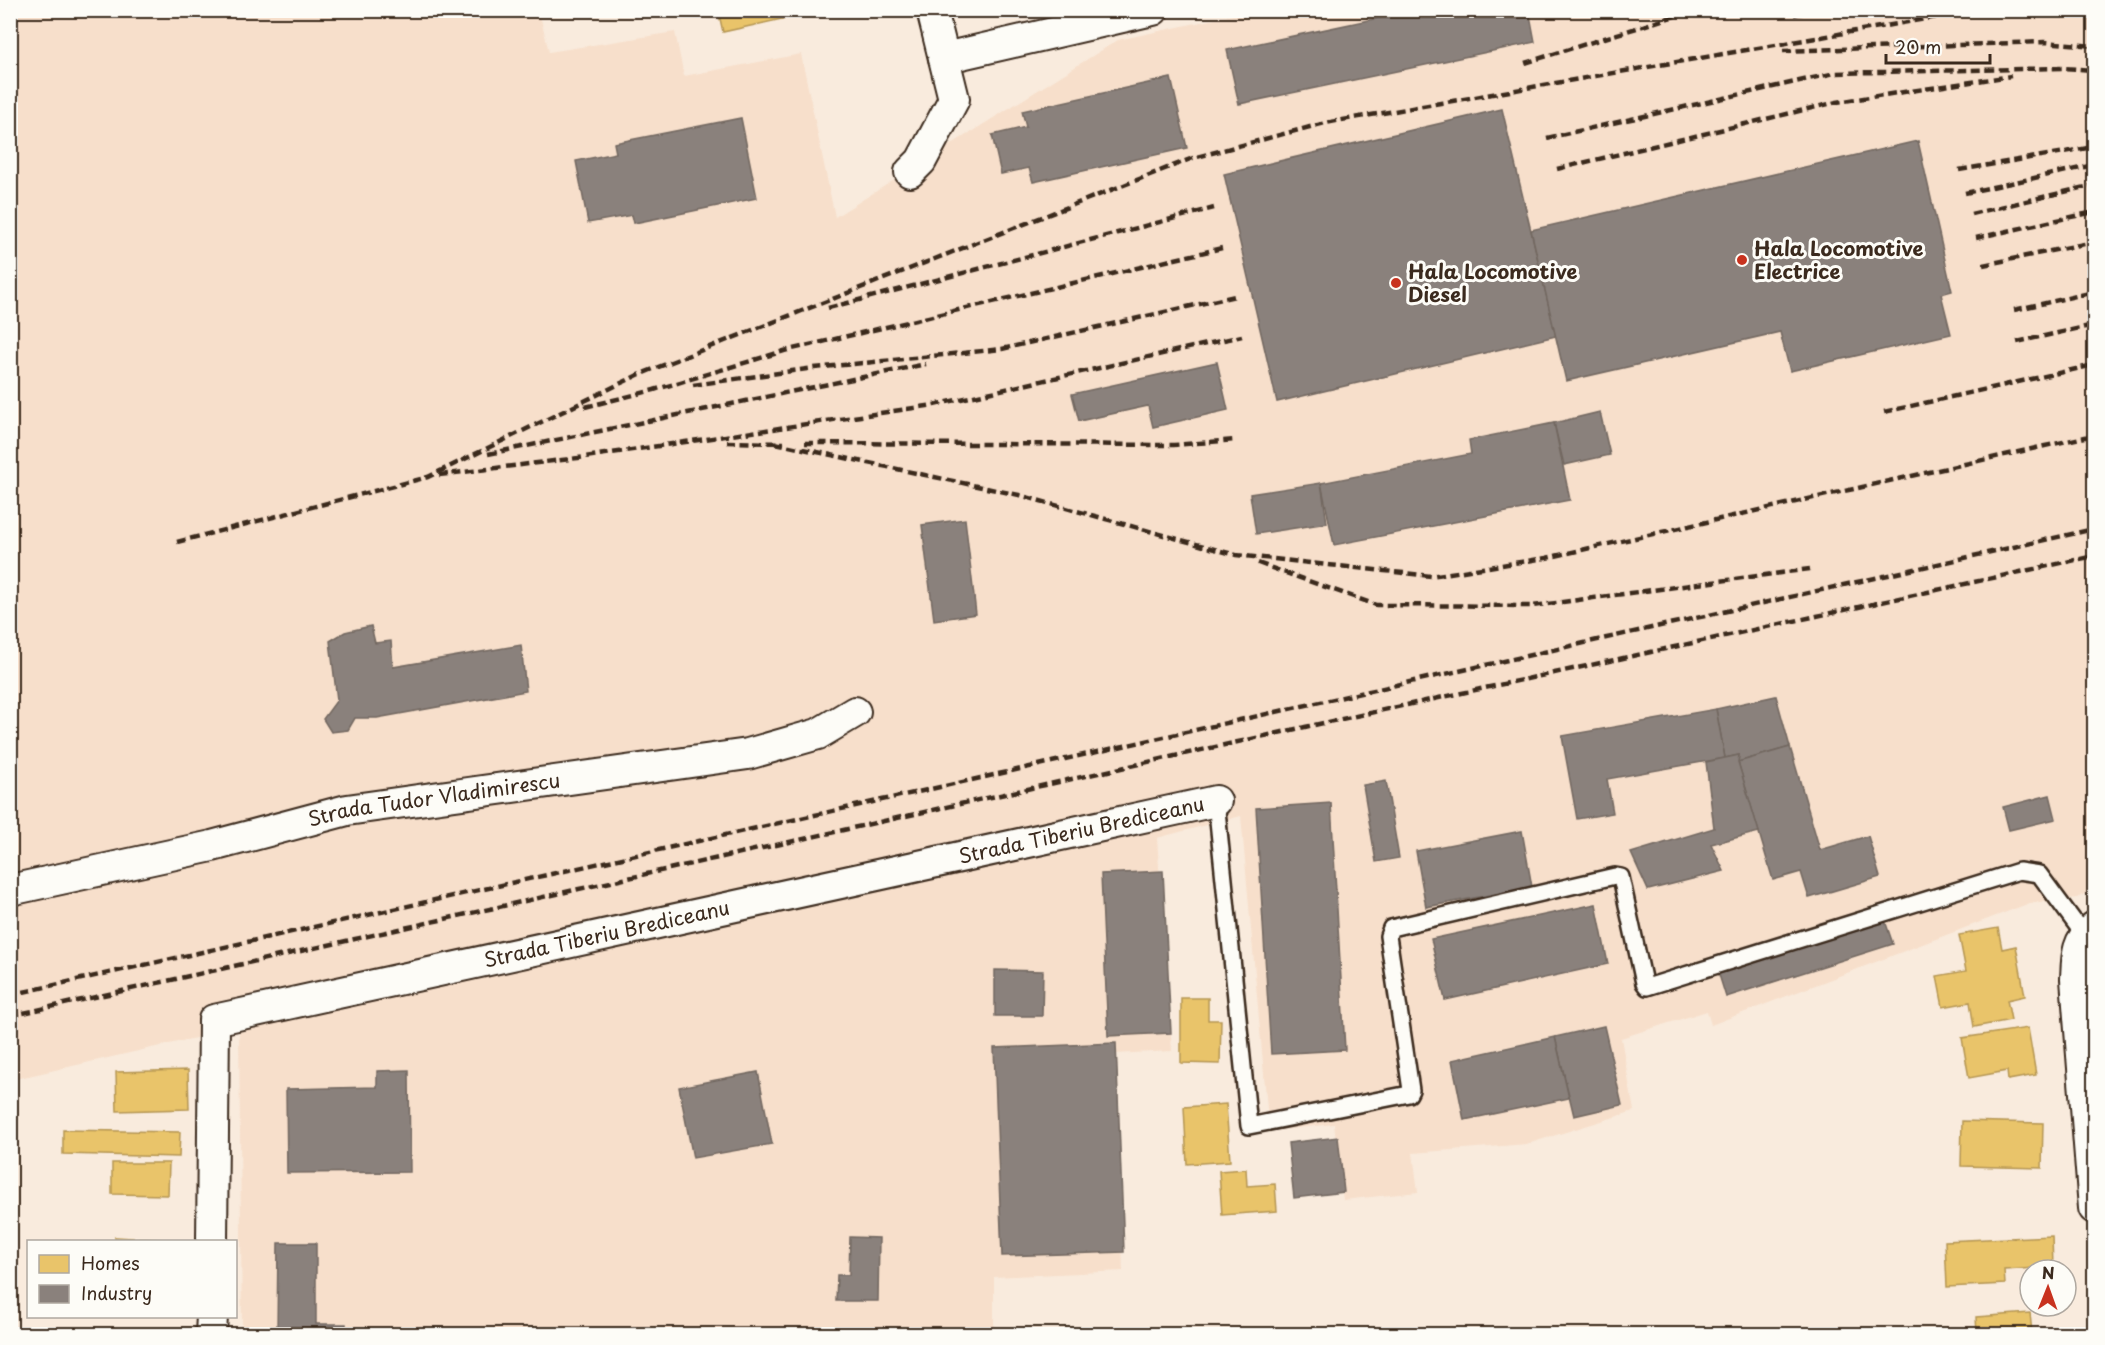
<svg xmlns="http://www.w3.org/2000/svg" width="2105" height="1345" font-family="'Playpen Sans',sans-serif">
  <rect width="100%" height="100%" fill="#f9ebdd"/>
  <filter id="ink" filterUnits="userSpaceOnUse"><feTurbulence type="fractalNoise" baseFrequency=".0167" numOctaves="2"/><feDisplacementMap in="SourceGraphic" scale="12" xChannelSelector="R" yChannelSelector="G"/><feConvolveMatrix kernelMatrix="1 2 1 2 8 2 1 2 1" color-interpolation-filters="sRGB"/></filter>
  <g filter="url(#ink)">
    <polygon fill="#f7dfcb" points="10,11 539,11 549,52 675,32 684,76 801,54 835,217 1118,40 1252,11 2094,11 2094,890 2077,898 2030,903 1711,1025 1707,1011 1621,1038 1634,1111 1527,1144 1413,1153 1418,1192 1343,1200 1334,1124 1269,1131 1241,816 1157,838 1172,1051 1114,1054 1123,1271 994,1277 994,1327 947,1334 242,1334 239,1028 11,1080"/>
    <g fill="#e9c46a" stroke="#b59653" stroke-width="1.5">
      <polygon points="718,10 789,10 791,17 723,32"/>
      <polygon points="1998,928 2002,949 2016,946 2025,996 2007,1000 2011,1020 1974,1027 1970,1002 1943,1007 1937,976 1966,971 1959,935"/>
      <polygon points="1181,998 1208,998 1208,1020 1221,1020 1220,1064 1181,1063"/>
      <polygon points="2028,1028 2036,1075 2008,1080 2007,1071 1969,1078 1962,1038"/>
      <polygon points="188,1070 189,1109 117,1111 116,1072"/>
      <polygon points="1226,1104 1230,1161 1187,1164 1184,1107"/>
      <polygon points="1962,1121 2043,1123 2042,1168 1961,1166"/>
      <polygon points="63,1130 180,1132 179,1157 63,1154"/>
      <polygon points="112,1163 169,1163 168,1195 112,1194"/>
      <polygon points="1246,1169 1247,1186 1275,1184 1277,1211 1222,1215 1219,1171"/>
      <polygon points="2052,1236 2053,1267 2004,1270 2005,1284 1947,1287 1945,1241"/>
      <polygon points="115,1237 166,1240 166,1242 115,1242"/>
      <polygon points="2030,1313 2032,1334 1977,1334 1976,1317"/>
      <polygon points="1141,1332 1141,1334 1106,1334"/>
    </g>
    <g fill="#8a817c" stroke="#726760" stroke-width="1.5">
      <polygon points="1416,10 1529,10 1535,42 1239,104 1227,50"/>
      <polygon points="1794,10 1823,10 1795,16"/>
      <polygon points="1171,78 1187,148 1033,182 1029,168 1001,174 992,135 1026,127 1022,111"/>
      <polygon points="1502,109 1556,336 1277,402 1224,174"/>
      <polygon points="741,118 757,198 634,223 632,215 588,223 576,161 616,153 614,143"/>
      <polygon points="1918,141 1952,291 1941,294 1951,334 1790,371 1780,332 1566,381 1531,230"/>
      <polygon points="1217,362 1228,410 1153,427 1148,406 1079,421 1072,394"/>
      <polygon points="1600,412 1610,455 1564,465 1554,423"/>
      <polygon points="1554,423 1570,500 1334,545 1321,483 1471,454 1469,440"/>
      <polygon points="1321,483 1327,523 1256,534 1250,494"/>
      <polygon points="965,519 976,614 934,620 922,525"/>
      <polygon points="371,626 375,643 391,641 393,667 521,645 526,691 377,718 355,718 348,730 331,732 323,719 337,700 330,641 345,632"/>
      <polygon points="1776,696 1790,747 1738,762 1739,755 1725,758 1716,709"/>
      <polygon points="1716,709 1725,758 1607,779 1613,813 1577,819 1562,736"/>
      <polygon points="1790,747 1820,850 1868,836 1880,877 1809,898 1801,872 1773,880 1738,762"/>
      <polygon points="1739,755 1738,762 1759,832 1711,844 1724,871 1648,890 1631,853 1714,828 1706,762"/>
      <polygon points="1386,781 1399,858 1376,862 1363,785"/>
      <polygon points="2050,795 2056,819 2009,830 2003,807"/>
      <polygon points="1331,803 1345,1050 1271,1054 1256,808"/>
      <polygon points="1522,831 1532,887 1426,907 1416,851"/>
      <polygon points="1163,871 1171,1033 1108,1036 1101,874"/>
      <polygon points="1596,904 1608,964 1445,1000 1431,939"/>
      <polygon points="1882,912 1893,944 1726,997 1716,965"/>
      <polygon points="995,970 1043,971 1042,1016 995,1016"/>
      <polygon points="1604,1026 1622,1105 1574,1116 1555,1037"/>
      <polygon points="1555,1037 1569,1098 1464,1120 1452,1060"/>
      <polygon points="1116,1043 1124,1252 1002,1256 994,1048"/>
      <polygon points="409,1070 410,1172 287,1173 286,1089 377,1087 377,1071"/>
      <polygon points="758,1072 772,1144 693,1158 679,1087"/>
      <polygon points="1338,1137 1344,1192 1294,1198 1288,1143"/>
      <polygon points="850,1237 879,1238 878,1301 836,1301 837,1275 849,1275"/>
      <polygon points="278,1243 316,1243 316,1324 346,1324 346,1334 277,1334"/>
    </g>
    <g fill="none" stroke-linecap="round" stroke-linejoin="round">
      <g stroke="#3b2a1e" stroke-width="20">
        <polyline id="lane" points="1216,801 1249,1126 1409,1094 1411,1090 1388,936 1391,928 1615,876 1621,877 1622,882 1644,983 1647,987 2019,871 2039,874 2084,935"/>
      </g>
      <g stroke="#3b2a1e" stroke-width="34">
        <g id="street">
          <polyline points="944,58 1153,10"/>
          <polyline points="910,172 921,161 954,99 932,10"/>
          <path id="s1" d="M10,890l202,-44 135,-36 401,-56 70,-20 37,-22"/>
          <path d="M2094,927c-18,14 -17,31 -18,52l18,229"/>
          <path id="s2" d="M212,1242l2,-222 1002,-219"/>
          <polyline points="211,1334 212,1316"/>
        </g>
      </g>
      <use href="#lane" stroke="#fdfcf7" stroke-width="15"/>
      <use href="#street" stroke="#fdfcf7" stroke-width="30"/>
      <g stroke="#3b2a1e" stroke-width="4.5" stroke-dasharray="9 4.5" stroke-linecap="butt">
        <polyline points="1783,51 2044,42 2094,46"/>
        <polyline points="1525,63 1694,10"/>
        <polyline points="1547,138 1835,73 2064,68 2094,70"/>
        <polyline points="1557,169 1837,102 2011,76"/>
        <polyline points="1959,170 2094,147"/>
        <polyline points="1965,193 2094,165"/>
        <polyline points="1971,214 2094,185"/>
        <polyline points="1976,238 2094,212"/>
        <polyline points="1983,265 2094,242"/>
        <polyline points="828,308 1214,208"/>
        <polyline points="2014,310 2094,292"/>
        <polyline points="2017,342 2094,325"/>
        <polyline points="693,385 814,368 1002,349 1235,296"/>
        <polyline points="585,407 654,390 784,351 1222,248"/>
        <polyline points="1884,412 2094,365"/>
        <polyline points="727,442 784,443"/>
        <polyline points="775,443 1019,495 1236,555 1431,576 1546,558 2094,435"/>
        <polyline points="805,443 1174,445 1234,440"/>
        <polyline points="488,454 926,364"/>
        <polyline points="439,475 578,458 934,405 1242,336"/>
        <polyline points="177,542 428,477 638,375 1193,158 1325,123 1960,13 2094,12"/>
        <polyline points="1258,563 1376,605 1533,606 1810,569"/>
        <polyline points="10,995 2094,529"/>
        <polyline points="10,1016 1305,727 2094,556"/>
      </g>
    </g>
  </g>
  <g fill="#c8321e" stroke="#fdfcf7" stroke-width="2">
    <circle cx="1742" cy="260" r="6"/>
    <circle cx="1396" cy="283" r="6"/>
  </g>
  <g text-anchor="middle" stroke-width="6" stroke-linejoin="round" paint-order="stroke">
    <g font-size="20" font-weight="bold" fill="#3b2a1e" stroke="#fdfcf7" text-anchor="start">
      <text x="1754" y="256">Hala Locomotive<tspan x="1754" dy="23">Electrice</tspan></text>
      <text x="1408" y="279">Hala Locomotive<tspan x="1408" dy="23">Diesel</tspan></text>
    </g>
    <g font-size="20" fill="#3b2a1e" stroke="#fdfcf7">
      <text dy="7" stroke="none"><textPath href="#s1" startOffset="434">Strada Tudor Vladimirescu</textPath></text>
      <text dy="7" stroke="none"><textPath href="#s2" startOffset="1110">Strada Tiberiu Brediceanu</textPath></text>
      <text dy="7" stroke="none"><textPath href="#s2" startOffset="624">Strada Tiberiu Brediceanu</textPath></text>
    </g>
  </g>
  <rect width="2105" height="1345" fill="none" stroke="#fdfcf7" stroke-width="36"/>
  <rect x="18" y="18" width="2069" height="1309" fill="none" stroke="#3b2a1e" stroke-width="2" filter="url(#ink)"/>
  <rect x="27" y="1240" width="210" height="78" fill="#fdfcf7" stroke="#afa8a0" stroke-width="1.5"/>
  <rect x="39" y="1255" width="30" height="18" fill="#e9c46a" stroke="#afa8a0" stroke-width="1.5"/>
  <text x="81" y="1270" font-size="18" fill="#3b2a1e">Homes</text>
  <rect x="39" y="1285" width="30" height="18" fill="#8a817c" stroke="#afa8a0" stroke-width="1.5"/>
  <text x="81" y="1300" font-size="18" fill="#3b2a1e">Industry</text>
  <g transform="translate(2048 1288) rotate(1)"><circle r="28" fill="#fdfcf7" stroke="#afa8a0" stroke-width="1.5"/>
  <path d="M0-4.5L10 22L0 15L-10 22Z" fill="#c8321e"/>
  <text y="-9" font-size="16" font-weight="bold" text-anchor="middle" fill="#3b2a1e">N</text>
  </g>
  <path d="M1886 54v9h104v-9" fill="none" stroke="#3b2a1e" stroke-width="3"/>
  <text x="1895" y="54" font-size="18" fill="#3b2a1e" stroke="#fdfcf7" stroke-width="4.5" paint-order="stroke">20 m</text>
</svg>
